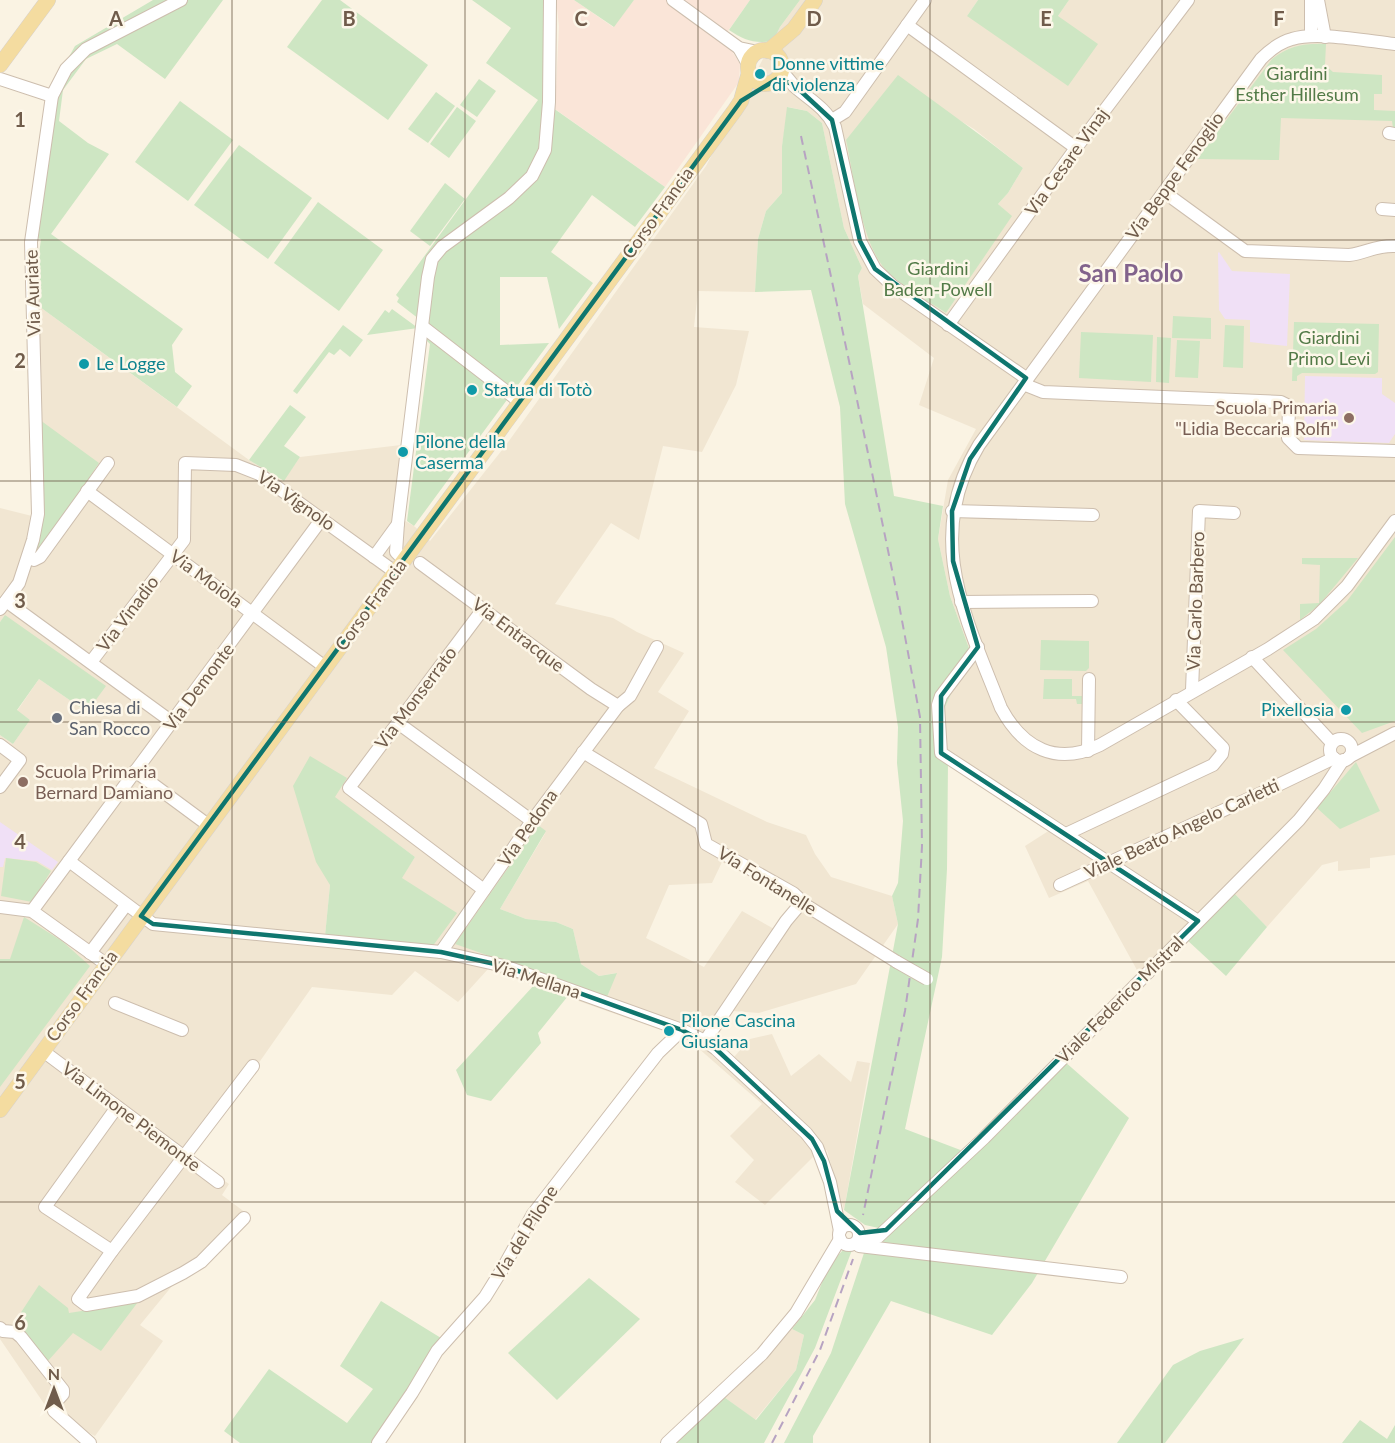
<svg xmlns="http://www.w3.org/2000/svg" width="1395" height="1443" font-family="Lato,sans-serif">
  <rect width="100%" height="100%" fill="#faf3e3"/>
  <g fill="#f1e6d2" fill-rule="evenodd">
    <path d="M800,0h178l-11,16h91l11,-16h326v855l-25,3v10l-32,3v-10l-16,4 -55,62 -34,-35 -90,89 -55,-100 -39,17 -24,-52 25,-16 -102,-68 -5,-50 27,-61 -20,-55 -12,-57 10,-59 28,-51 -57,-24 15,-47 -71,-54 -5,-28 4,-8 -18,-40 -22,-105 -15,-12 -19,-4 -6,39v47l-16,18 -8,28 -3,53 -57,-1 -4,36 55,4 -13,54 -34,67 -39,-6 -24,94 -28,-17 -56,81 58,14 24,14 47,21 -26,39 31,19 -35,57 113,54 39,13 9,19 16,23 61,19 6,28 -42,60 -97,29 -26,-2 -19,27 20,19 16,-18 22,-5 19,42 28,-22 32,28 6,-21 13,2 -26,147 -17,-60 -10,3 -52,52 -30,-23 19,-22 -24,-24 32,-32 -73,-64 -201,-71 -30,33 -43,-31 -23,24 -80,-8 -120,171 37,26 -7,11 28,21 -38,42 -40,28 -32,39 23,16 -68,95 -46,-25 -49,-72v-604l13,9 17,-24 -13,-9 22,-32 48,33 -82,-96 -5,6v-114l32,8 -1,-206 9,-3 209,153 34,21 17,-24 101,-12 -6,70 19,11 16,15 76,-96 200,-279 74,-139zM954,117l20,12 49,39 -15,25 -10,11 13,12 -65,97 -46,-31 -15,-14zM310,756l24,41 81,60 -14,21 55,35 -131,23 5,-51zM546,832l-46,77 26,10 30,3 17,7 8,35 18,12 17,-3 -9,24 -151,-53zM722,862l66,35 7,7 -19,26 -34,-19 -38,56 -58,-29 23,-53 43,-2z"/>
    <polygon points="792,1329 804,1335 796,1370 755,1420 724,1397"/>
  </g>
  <polygon fill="#fae5d8" points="556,0 574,0 613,27 634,0 750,0 721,41 730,48 740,64 739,82 665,187 555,109 559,26"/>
  <g fill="#f0e0f6">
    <polygon points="1219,252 1232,271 1290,274 1287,346 1250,342 1250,320 1225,319 1219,310 1218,253"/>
    <polygon points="1305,376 1382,378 1382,394 1395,403 1395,434 1389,443 1304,440"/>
    <polygon points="0,822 58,862 52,870 37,861 5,858 3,867 0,867"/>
  </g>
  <g fill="#cee6c3">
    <polygon points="153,0 223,0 165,79 117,44 86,59 63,90 59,121 88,143 109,154 51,234 183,329 172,345 175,372 192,386 177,407 40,307 39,254 41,239 29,237 48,89 52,87 75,46"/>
    <polygon points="322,0 340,0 428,65 388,120 287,47"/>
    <polygon points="472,0 545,0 546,103 665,187 635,227 592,195 551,252 593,283 559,329 547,277 500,277 500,345 549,343 414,526 407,521 430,344 426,340 430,293 438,257 433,247 427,265 419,319 397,302 399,298 396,295 538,100 486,63 511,28"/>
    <polygon points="574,0 634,0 614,27"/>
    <path d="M750,0h50l-20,27 -7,14c-19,3 -29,-1 -44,-11z"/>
    <polygon points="978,0 1069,0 1058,16 1098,44 1068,86 967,16"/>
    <path d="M1326,44l-1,21 8,7 49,3v19h-8v16l21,1v17h-2l-1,-7 -111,-3 -2,42 -82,-1 75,-100c17,-13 32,-16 54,-15z"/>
    <path d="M898,75c42,31 84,60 125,93l-15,25 -10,11 14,12 -66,97c-21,-14 -44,-26 -61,-44 -24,-28 -31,-92 -39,-129z"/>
    <polygon points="479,79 496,91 477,117 460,105"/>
    <polygon points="436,92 455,106 428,143 408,129"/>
    <polygon points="180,101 233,140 188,201 135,162"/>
    <polygon points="457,107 476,121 449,158 430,144"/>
    <polygon points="787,107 807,111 822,123 844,228 862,268 858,276 894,496 943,506 938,539 950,596 970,651 943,712 948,762 947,869 942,957 905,1129 971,1154 1064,1061 1129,1118 1032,1283 992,1335 891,1301 813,1436 813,1443 784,1443 831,1353 864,1253 872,1254 879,1228 865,1225 844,1210 898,924 892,896 898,883 903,821 897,763 898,727 886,647 845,504 840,407 811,290 755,292 758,239 766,211 782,193 782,146"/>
    <polygon points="239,145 312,198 268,259 194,205"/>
    <polygon points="445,183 465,199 430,246 410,231"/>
    <polygon points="318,202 383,250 339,311 274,263"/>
    <polygon points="392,309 418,328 367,335 385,310 389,313"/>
    <polygon points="1173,316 1211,318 1211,339 1172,338"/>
    <polygon points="1294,322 1379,324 1378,372 1375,374 1302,373 1297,376 1297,381 1292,381"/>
    <polygon points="343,325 363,340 350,357 340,349 334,355 329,352 297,394 293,391"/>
    <polygon points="1225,325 1244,326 1243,368 1223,367"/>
    <polygon points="1081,332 1153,335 1151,382 1079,378"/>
    <polygon points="1157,337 1171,338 1169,383 1156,382"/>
    <polygon points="1177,340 1200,341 1198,378 1175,377"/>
    <polygon points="290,405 306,417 284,446 300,457 284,481 249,460"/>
    <polygon points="40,420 99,463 44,545 35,554 32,550 44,507"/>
    <polygon points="1395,537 1395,721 1362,733 1283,650 1316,629 1347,601"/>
    <polygon points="1302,558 1358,558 1319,605 1300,620 1300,604 1319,603 1320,565 1302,564"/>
    <polygon points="5,615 106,686 87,712 39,679 17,710 30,720 13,744 0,735 0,622"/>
    <polygon points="1041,640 1089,641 1089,668 1086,671 1040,670"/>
    <polygon points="1044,679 1072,679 1072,696 1085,696 1085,704 1077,704 1076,699 1043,699"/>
    <polygon points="310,756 347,778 335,797 415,857 402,878 457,913 432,947 325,936 330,885 316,862 293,786"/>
    <polygon points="1356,762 1380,811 1340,829 1317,808"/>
    <polygon points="538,825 546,831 500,909 526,919 556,922 573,929 581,964 599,976 617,973 607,997 455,944"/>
    <polygon points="6,858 36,862 51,871 32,902 1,896"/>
    <polygon points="1233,892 1267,927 1226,976 1186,939"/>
    <polygon points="24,917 62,941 90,966 0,1087 0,959 10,959"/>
    <polygon points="535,984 568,996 538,1033 541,1043 491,1101 467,1095 456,1070"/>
    <polygon points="843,1250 852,1250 815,1348 764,1443 675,1443 724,1397 756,1420 796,1370 804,1335 792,1329 815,1300 829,1265"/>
    <polygon points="589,1278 640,1319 557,1400 508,1353"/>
    <polygon points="39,1285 68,1308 69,1313 138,1302 101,1351 73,1333 47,1362 12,1326"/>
    <polygon points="381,1301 441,1338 374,1443 240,1443 224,1431 269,1369 347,1423 373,1389 340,1366"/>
    <polygon points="1244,1338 1165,1443 1117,1443 1173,1365 1200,1351"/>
    <polygon points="1360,1420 1387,1439 1395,1425 1395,1443 1342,1443"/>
  </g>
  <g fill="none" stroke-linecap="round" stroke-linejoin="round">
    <g stroke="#cdbeae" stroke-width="14">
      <g id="minor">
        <polyline points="673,0 739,48 758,52"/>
        <polyline points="1318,0 1325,37"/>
        <polyline points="907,25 1076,148"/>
        <polyline points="1311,36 1311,0"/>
        <path d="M1395,44c-28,-3 -78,-13 -103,-5 -12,3 -23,12 -31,20l-282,386c-56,92 -13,173 22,263 22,41 56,58 99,37l168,-96 46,-30 33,-33 48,-65"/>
        <polyline points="739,48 748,64"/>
        <path d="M781,71c5,5 9,10 13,15 16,14 31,21 41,41l25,114 15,28 18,17 133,92"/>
        <polyline points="0,79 52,96"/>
        <polyline points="832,120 845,112 925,0"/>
        <polyline points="1389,133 1395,134"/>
        <path d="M1164,192l81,59 104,4c18,-2 26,-10 46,-9"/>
        <polyline points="1382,209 1395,210"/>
        <polyline points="948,325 1076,148 1188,0"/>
        <polyline points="423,327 520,402"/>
        <polyline points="1026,378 1028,386 1043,392 1281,402 1287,405 1289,409 1288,438 1298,448 1395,451"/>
        <polyline points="87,491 325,667"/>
        <polyline points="952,511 1093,515"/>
        <polyline points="28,557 34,560 40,557 108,463"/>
        <polyline points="374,557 398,524"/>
        <polyline points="404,560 396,552 398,523 428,277 432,259 442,247 509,198 532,176 545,150 549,102 550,0"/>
        <polyline points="420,563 591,689 618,706"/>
        <polyline points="6,601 172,722"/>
        <polyline points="961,602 1092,601"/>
        <polyline points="0,609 19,583 33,540 38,514 31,242 52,96 66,69 86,49 181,0"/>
        <polyline points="483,609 349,788 484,890"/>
        <polyline points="978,647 941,696 938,705 941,753 1198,921"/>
        <polyline points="1252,657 1332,743"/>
        <polyline points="91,662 184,540 185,463 236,465 259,474 395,572"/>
        <polyline points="1192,690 1199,511 1234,513"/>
        <polyline points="398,723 532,821"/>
        <circle cx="1341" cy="750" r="11"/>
        <polyline points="0,745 20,760 0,787"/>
        <polyline points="1088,751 1089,679"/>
        <polyline points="583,752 701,824 706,844 793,893 807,906 897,962"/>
        <polyline points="1349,757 1395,733"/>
        <polyline points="135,771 208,825"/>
        <polyline points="1066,834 1213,765 1222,754 1223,748 1176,700"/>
        <polyline points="69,861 153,924 441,952 504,966 682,1030 705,1041 716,1049 806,1133 817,1147 830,1182 840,1231"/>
        <polyline points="1060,885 1272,788 1334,758"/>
        <polyline points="0,907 32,911 106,964"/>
        <polyline points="32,911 321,520"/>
        <polyline points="441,952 532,821 618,706 630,696 657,647"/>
        <polyline points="90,953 126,905"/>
        <polyline points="115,1003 182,1030"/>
        <polyline points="705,1041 786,921 802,902"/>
        <polyline points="43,1051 218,1182"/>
        <polyline points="244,1218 201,1262 183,1273 138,1296 86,1305 78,1299 112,1251 253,1066"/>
        <circle cx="849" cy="1235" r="10"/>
        <polyline points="856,1243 878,1237 984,1138 1299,820 1324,789 1343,760"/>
        <polyline points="859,1246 1121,1277"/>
        <polyline points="112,1251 45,1207 117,1107"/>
        <polyline points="0,1328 3,1331 15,1332 21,1337 63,1390 63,1394 53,1405 54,1411 90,1443"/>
        <polyline points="378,1443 412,1393 437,1351 485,1297 503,1268 533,1214 658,1053 682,1030"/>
        <polyline points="667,1443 762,1354 796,1313 840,1239"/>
      </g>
    </g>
    <g stroke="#d7d1cd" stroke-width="16">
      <g id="major">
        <circle cx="765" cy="67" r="17"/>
        <polyline points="768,51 794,29 815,0"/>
        <polyline points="0,65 48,0"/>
        <polyline points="0,1110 735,110 741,101 749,73"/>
      </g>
    </g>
    <use href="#minor" stroke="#fff" stroke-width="12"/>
    <use href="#major" stroke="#f4dca0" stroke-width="15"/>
    <g stroke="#b7a3c2" stroke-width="2" stroke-dasharray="9 6" stroke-linecap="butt">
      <polyline points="801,136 849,361 898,599 920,717 922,846 918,919 905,1011 863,1215"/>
      <polyline points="772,1443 820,1350 853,1259"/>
    </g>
    <g stroke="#cdbeae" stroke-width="14" stroke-linecap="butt">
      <polyline id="minor-bridge" points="897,962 927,979"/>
    </g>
    <use href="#minor-bridge" stroke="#fff" stroke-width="12"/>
  </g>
  <path fill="none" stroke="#0f766e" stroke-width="4.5" stroke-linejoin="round" d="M777,79l16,5 39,36 28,121 15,28 151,109 -56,81 -18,52 1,50 25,86 -37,49v57l257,168 -312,309 -26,3 -23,-22 -13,-50 -12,-22 -96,-90 -34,-19 -178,-64 -63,-14 -288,-28 -12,-8 600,-815z"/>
  <path fill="none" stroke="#705c4b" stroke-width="1.5" stroke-opacity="0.55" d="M232,0v1443M465,0v1443M698,0v1443M930,0v1443M1162,0v1443M0,240h1395M0,481h1395M0,722h1395M0,962h1395M0,1202h1395"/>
  <g fill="#0f9aa8" stroke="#fdf7e9" stroke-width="2">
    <circle cx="760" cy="74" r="6"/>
    <circle cx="84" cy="364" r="6"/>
    <circle cx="472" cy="390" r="6"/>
    <circle cx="403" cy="452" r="6"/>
    <circle cx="1346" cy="710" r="6"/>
    <circle cx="669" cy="1031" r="6"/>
  </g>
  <g fill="#8d6e63" stroke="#fdf7e9" stroke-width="2">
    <circle cx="1349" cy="418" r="6"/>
    <circle cx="23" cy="782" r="6"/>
  </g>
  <circle fill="#6b7280" stroke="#fdf7e9" stroke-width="2" cx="57" cy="718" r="6"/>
  <g text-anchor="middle" stroke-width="5" stroke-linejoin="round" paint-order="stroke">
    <g font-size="18" fill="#0d838f" stroke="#fdf7e9" text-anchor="start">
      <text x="772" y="70">Donne vittime<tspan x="772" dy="21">di violenza</tspan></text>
      <text x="96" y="370">Le Logge</text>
      <text x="484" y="396">Statua di Totò</text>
      <text x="415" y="448">Pilone della<tspan x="415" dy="21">Caserma</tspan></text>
      <text x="1334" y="716" text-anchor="end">Pixellosia</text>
      <text x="681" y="1027">Pilone Cascina<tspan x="681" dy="21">Giusiana</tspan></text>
    </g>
    <g font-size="18" fill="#527a47" stroke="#fdf7e9">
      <text x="1297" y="80">Giardini<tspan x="1297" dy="21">Esther Hillesum</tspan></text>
      <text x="938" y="275">Giardini<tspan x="938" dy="21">Baden-Powell</tspan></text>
      <text x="1329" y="344">Giardini<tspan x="1329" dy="21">Primo Levi</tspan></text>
    </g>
    <g font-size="18" fill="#705c4b" stroke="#fdf7e9">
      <text transform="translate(1067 162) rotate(-54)" y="6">Via Cesare Vinaj</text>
      <text transform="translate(1175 176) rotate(-54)" y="6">Via Beppe Fenoglio</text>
      <text transform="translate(658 213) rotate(-54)" y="6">Corso Francia</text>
      <text transform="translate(33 293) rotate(-92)" y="6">Via Auriate</text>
      <text transform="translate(296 501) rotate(35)" y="6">Via Vignolo</text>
      <text transform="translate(206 579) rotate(36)" y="6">Via Moiola</text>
      <text transform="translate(1196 601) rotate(-88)" y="6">Via Carlo Barbero</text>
      <text transform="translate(371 605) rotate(-54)" y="6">Corso Francia</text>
      <text transform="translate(128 614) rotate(-53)" y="6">Via Vinadio</text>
      <text transform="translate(518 635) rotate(37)" y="6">Via Entracque</text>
      <text transform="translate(199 687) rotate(-53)" y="6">Via Demonte</text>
      <text transform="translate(416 698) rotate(-53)" y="6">Via Monserrato</text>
      <text transform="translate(528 828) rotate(-55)" y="6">Via Pedona</text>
      <text transform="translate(1182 829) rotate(-25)" y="6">Viale Beato Angelo Carletti</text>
      <text transform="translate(767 881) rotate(32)" y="6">Via Fontanelle</text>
      <text transform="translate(536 979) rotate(18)" y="6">Via Mellana</text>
      <text transform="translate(82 996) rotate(-54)" y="6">Corso Francia</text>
      <text transform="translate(1120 1000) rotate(-45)" y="6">Viale Federico Mistral</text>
      <text transform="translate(131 1117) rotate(37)" y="6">Via Limone Piemonte</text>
      <text transform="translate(525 1233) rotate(-58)" y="6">Via del Pilone</text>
    </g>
    <g font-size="18" fill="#785e54" stroke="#fdf7e9" text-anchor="end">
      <text x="1337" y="414">Scuola Primaria<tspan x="1337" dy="21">"Lidia Beccaria Rolfi"</tspan></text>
      <text x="35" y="778" text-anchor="start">Scuola Primaria<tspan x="35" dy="21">Bernard Damiano</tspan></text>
    </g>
    <g font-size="18" fill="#5b616d" stroke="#fdf7e9" text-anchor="start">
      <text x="69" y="714">Chiesa di<tspan x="69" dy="21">San Rocco</tspan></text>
    </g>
    <g font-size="24" font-weight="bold" fill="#82638c" stroke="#fdf7e9">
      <text x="1131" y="282">San Paolo</text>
    </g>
  </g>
  <g font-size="20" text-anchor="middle" font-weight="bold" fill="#705c4b" stroke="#fdf7e9" stroke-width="5" stroke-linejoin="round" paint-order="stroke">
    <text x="116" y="26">A</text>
    <text x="349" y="26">B</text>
    <text x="581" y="26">C</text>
    <text x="814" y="26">D</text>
    <text x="1046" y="26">E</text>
    <text x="1279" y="26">F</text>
    <text x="20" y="127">1</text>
    <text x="20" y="368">2</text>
    <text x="20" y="608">3</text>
    <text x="20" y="849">4</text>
    <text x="20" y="1089">5</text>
    <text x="20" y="1330">6</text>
  </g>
  <g transform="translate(54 1389)" stroke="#fdf7e9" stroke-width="4.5" paint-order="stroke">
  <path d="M0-4.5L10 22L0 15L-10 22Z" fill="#705c4b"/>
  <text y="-9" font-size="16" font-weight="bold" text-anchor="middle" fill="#705c4b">N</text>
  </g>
</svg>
